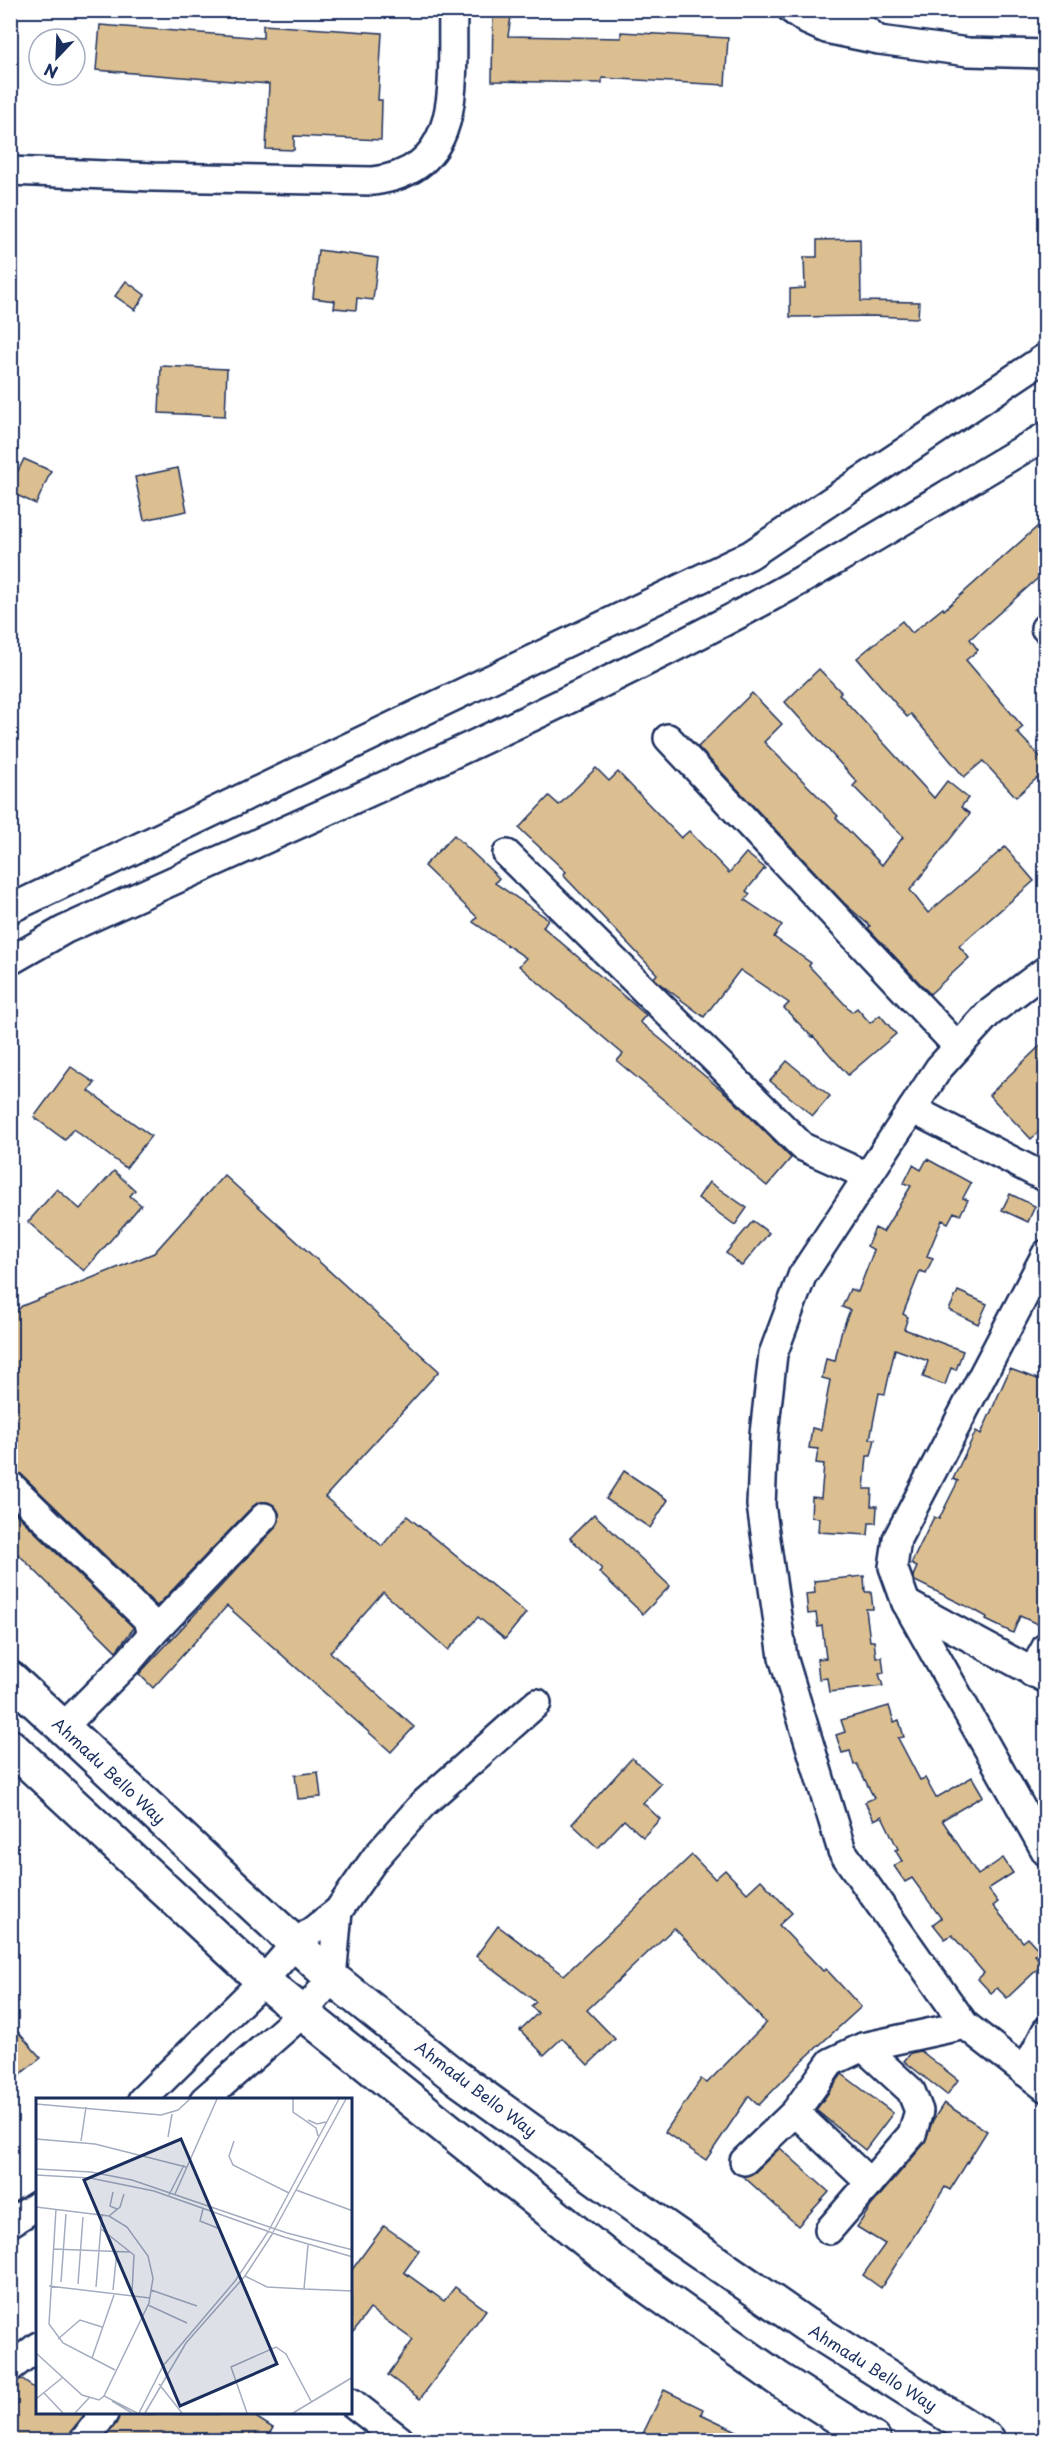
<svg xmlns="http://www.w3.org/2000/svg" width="1056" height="2451" font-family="'Playpen Sans',sans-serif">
  <rect width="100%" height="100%" fill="#fff"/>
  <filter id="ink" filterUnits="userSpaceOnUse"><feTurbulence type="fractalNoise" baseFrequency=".0167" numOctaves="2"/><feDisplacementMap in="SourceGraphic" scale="12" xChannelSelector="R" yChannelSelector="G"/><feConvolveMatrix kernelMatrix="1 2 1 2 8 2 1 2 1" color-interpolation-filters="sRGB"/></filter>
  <g filter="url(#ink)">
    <g fill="#dbbf90" stroke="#1b2f5e" stroke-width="1.5">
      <polygon points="493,10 512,10 508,36 621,38 621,32 728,38 725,85 602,78 602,83 492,81"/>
      <polygon points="100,25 263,38 263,25 382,33 378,100 382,100 381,140 294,136 294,150 266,149 269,84 96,70"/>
      <polygon points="860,239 861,301 919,302 918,318 873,316 790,317 790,289 805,288 804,257 817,257 817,240"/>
      <polygon points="318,250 378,258 373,300 357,298 356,310 334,308 335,301 313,298"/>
      <polygon points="126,281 145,295 135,310 115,296"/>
      <polygon points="161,366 227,369 225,416 159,413"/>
      <polygon points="24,459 51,471 36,504 10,492 10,487"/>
      <polygon points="178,468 187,511 144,520 135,477"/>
      <polygon points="1046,519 1046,571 970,639 978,650 966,660 1023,727 1017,732 1046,763 1046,770 1016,797 983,761 964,777 911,714 907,717 857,658 902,621 912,633 943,608 944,610"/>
      <polygon points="819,669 841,692 839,694 934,798 947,781 968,798 961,807 970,814 910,890 928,913 1005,847 1034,881 959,946 969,958 930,994 868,928 870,926 844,903 698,747 752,693 782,724 764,742 838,816 836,818 882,865 903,837 853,786 857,782 785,702"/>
      <polygon points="596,768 609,781 618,772 681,838 689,831 729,873 746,853 765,868 746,891 750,894 745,900 782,925 774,937 811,963 809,966 852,1012 857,1008 870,1023 880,1015 896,1034 848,1075 813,1036 812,1037 784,1008 789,1003 740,970 704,1017 659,983 654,978 657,974 563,875 566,872 519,828 549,796 559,805"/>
      <polygon points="454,835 499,878 495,883 548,919 543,927 646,1015 640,1022 730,1097 791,1158 767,1186 617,1061 623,1054 519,966 526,958 473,922 477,917 424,866"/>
      <polygon points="1046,1040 1046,1125 1031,1139 989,1095"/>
      <polygon points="787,1061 830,1096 813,1116 770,1081"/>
      <polygon points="71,1067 95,1083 89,1091 151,1136 126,1168 73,1129 65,1140 34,1117"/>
      <polygon points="927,1159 971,1183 963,1198 968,1200 960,1215 954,1212 948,1223 942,1220 927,1256 933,1258 926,1273 920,1271 903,1314 908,1317 904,1329 963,1351 956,1370 951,1368 945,1385 923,1377 928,1361 895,1349 885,1394 879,1393 870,1439 875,1439 871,1456 867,1456 864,1489 872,1489 871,1506 877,1506 876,1523 869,1523 868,1535 818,1532 819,1518 811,1517 812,1497 821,1498 824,1464 816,1463 818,1449 809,1448 812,1428 821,1430 830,1380 822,1378 826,1359 835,1361 841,1333 850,1310 842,1307 850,1289 858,1292 874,1250 867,1246 875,1228 883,1232 911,1186 904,1183 913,1165 921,1170"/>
      <polygon points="114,1171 135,1190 130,1196 141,1205 84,1271 28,1222 57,1189 80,1209"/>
      <polygon points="224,1175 439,1371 325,1497 382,1546 407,1516 526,1613 505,1639 478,1617 448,1650 383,1592 330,1652 414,1727 391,1752 227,1606 153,1688 139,1674 275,1528 279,1521 279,1513 274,1505 267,1502 260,1502 253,1506 157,1606 21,1474 10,1470 10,1318 22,1306 154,1253"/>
      <polygon points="709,1182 747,1208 735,1225 698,1198"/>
      <polygon points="1010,1194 1035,1206 1028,1222 1002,1210"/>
      <polygon points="753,1221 769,1233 742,1266 726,1253"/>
      <polygon points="958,1291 987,1304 978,1324 949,1310"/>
      <polygon points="1010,1369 1046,1382 1046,1628 1020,1616 1013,1633 986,1620 987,1617 976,1611 915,1581 913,1576 917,1567 911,1564 934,1517 939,1519 958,1481 953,1479 976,1431 981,1434"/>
      <polygon points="624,1471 668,1500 650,1528 606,1499"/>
      <polygon points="10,1508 134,1628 116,1651 10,1546"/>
      <polygon points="594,1514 670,1586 643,1614 599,1572 602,1569 570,1538"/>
      <polygon points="864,1576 865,1592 871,1592 873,1609 866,1609 870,1641 874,1641 876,1657 882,1657 884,1673 879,1674 883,1686 829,1692 827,1678 819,1679 817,1659 826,1658 822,1626 818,1627 816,1613 808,1614 806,1594 815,1593 814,1581"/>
      <polygon points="889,1706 894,1722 899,1720 904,1737 898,1738 920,1780 925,1778 936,1798 972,1777 983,1796 942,1820 978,1875 1003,1858 1013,1873 988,1889 998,1902 993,1906 1023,1942 1028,1938 1039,1950 1035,1955 1043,1964 1007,1998 997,1988 991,1993 978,1979 984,1973 952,1935 945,1939 933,1924 941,1918 912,1878 905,1882 894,1866 902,1861 895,1850 898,1849 882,1816 874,1820 865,1802 874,1798 857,1764 854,1765 850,1751 842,1753 836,1735 845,1732 841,1720"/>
      <polygon points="632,1758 661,1784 643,1803 660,1819 643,1837 624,1820 598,1848 572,1824"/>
      <polygon points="318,1772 321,1797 298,1799 295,1775"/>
      <polygon points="692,1855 715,1879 725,1870 747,1893 761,1880 792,1913 779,1925 823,1971 826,1969 861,2007 802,2061 759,2105 749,2096 706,2160 665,2132 701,2079 707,2083 766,2023 674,1928 587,2010 615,2039 588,2065 562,2038 544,2055 520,2030 538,2013 531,2006 536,2002 476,1956 498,1926 564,1975"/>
      <polygon points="10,2023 41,2058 10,2082"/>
      <polygon points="921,2051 958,2080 947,2095 904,2061 911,2053"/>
      <polygon points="842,2074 893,2113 865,2150 816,2110"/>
      <polygon points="944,2103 987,2131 950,2190 945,2187 881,2288 863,2275 885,2244 857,2227 871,2206 924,2144 933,2120"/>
      <polygon points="780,2148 829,2192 798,2226 743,2176 755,2172"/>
      <polygon points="384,2226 419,2251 404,2272 444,2301 455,2287 486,2310 420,2399 388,2375 413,2340 370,2309 351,2335 351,2271"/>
      <polygon points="21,2379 38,2391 38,2414 85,2414 71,2431 69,2440 10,2440 10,2383"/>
      <polygon points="664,2390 703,2409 701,2414 756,2440 640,2440"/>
      <polygon points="119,2414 251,2414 273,2428 265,2440 103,2440 116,2424"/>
    </g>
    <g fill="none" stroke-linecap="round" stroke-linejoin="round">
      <g stroke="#1b2f5e" stroke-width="32">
        <g id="minor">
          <polyline points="792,10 808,21 826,29 879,40 968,52 1046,54"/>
          <polyline points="841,10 873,36"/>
          <path d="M10,171l143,6 220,4c93,-11 78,-100 80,-171"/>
          <polyline points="1045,628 1046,628"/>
          <polyline points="668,738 958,1047"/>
          <polyline points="507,854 803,1147 868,1176"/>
          <polyline points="10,909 750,555 1046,357"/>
          <path d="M10,961l54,-31c220,-100 442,-195 656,-306 111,-57 217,-125 326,-188"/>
          <polyline points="1046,970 988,1014 939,1068 802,1276 773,1354 764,1434 761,1505 783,1657 842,1851 965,2025 1046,2088"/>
          <polyline points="912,1109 1046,1178"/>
          <polyline points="1046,1254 897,1539 893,1567 906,1603 1046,1852"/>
          <polyline points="10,1485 148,1620 152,1634 129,1661 63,1727"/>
          <polyline points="906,1603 1046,1679"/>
          <polyline points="152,1634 264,1517"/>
          <polyline points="1032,1673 1046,1647"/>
          <polyline points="1025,2072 1046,2031"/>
          <polyline points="142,2100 263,1981 295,1944 338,1911 376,1857 423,1804 537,1703"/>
          <polyline points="204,2100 303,2013 332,1978 338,1911"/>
          <polyline points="795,2112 870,2183"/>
          <polyline points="744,2161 795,2112 831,2062 863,2047 965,2025"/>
          <polyline points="10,2223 38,2205"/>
          <polyline points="829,2230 912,2134 919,2111 911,2091 863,2047"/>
          <polyline points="10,2368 38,2346"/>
          <polyline points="351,2402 400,2440"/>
          <polyline points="84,2440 104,2414"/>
        </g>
      </g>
      <g stroke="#1b2f5e" stroke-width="38">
        <g id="major">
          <polyline points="10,1678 332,1978 456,2077 646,2214 806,2325 988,2440"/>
          <polyline points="10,1746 263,1981 612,2261 777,2378 874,2440"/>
        </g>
      </g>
      <use href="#minor" stroke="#fff" stroke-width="27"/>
      <use href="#major" stroke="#fff" stroke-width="33"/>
    </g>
  </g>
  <g text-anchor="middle" stroke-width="4.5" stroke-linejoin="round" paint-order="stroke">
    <g font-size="16" fill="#1b2f5e" stroke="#fff">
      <text transform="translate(109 1771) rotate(43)" y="6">Ahmadu Bello Way</text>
      <text transform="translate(476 2089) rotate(37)" y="6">Ahmadu Bello Way</text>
      <text transform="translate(873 2368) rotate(32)" y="6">Ahmadu Bello Way</text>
    </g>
  </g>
  <g transform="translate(36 2098)">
    <rect width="316" height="316" fill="#fff"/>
    <path fill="none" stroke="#a4acbf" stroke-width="1.5" d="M257,1v13l23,16 2,8M0,6l125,11 17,-5 12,-11M272,22l9,4 9,-2M132,39l4,-23M0,41l59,5 91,23M45,43l5,-34M198,43l-5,15 4,9 56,28M0,71l55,3 41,8 155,53 66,17M0,77l54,3 64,13 130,46 69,20M260,92l57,21M77,94l-3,14 7,3M139,96l42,-95M133,97l15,-30M0,109l73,9 18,11 21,29 5,22 -4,25 -45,93 33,17M20,111l-7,115 14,19 52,27M167,111l-3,12 20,8M73,118l11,-9 4,-13M65,131l33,26 -2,37M233,132l70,-131M237,134l73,-133M17,151l77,3M209,178l22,11 37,2 4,-44M25,184l5,-68M42,186l5,-67M13,188l101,12M60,189l6,-73M268,191l49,2M77,192l4,-39M115,192l46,16M112,207l39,18M22,241l22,-19 22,7M0,255l46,42 17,5 5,-4M56,260l22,-63M123,286l23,29M8,295l19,20M0,301l26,-21M76,303l20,12M39,315l14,-15M103,315l24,-47 72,-85 33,-49M109,315l41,-70 59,-67 28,-43M211,315l-16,-46 45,-20 10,7 25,47M257,315l60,-36"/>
    <path fill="#1b2f5e" fill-opacity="0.15" stroke="#1b2f5e" stroke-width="3" d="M145,41l96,225 -97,42 -96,-226z"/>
    <rect width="316" height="316" fill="none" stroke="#1b2f5e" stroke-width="3"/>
  </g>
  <rect width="1056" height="2451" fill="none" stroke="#fff" stroke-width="36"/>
  <rect x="18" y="18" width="1020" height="2415" fill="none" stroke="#1b2f5e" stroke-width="2" filter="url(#ink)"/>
  <g transform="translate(57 57) rotate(203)"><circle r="28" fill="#ffffff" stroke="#a4acbf" stroke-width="1.5"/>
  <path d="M0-4.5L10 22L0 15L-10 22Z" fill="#1b2f5e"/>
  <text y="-9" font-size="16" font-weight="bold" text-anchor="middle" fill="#1b2f5e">N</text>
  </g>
</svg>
